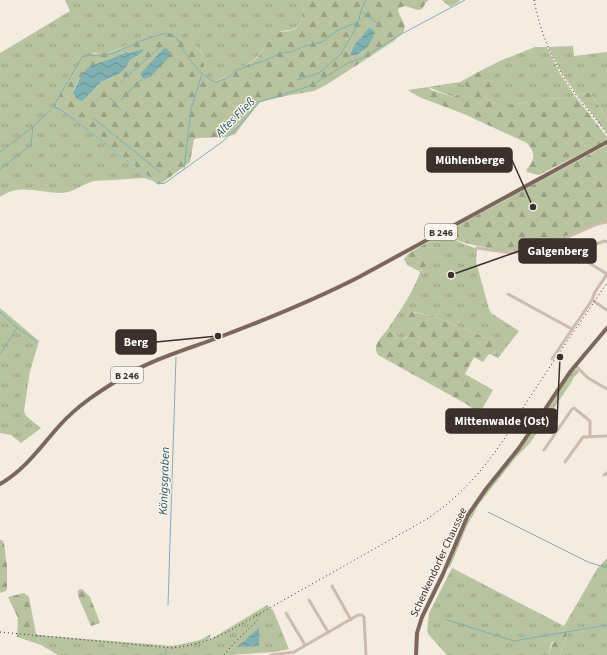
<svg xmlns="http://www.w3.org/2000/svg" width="607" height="655" font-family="'Source Sans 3',sans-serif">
  <defs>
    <pattern id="grass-tufts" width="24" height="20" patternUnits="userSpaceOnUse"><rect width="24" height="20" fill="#b8c4a0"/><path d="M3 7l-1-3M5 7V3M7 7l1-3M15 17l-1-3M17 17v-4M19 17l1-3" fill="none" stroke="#97a083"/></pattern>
    <pattern id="forest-firs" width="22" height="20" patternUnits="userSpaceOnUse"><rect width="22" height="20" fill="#b8c4a0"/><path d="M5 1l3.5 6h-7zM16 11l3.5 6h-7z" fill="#97a083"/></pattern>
    <pattern id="water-waves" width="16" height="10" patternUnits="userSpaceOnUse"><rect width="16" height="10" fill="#7fb0b2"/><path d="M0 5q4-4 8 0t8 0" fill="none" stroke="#699091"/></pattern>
  </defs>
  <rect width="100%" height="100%" fill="#f4ebe1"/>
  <g fill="url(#grass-tufts)">
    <path d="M65,0h237c2,8 2,19 -4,26 -5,6 -14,3 -20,7 -10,5 -14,17 -22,25 -4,5 -37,23 -42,23 -4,-1 -6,-3 -8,-5l-4,-23 -10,-10 -41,-7 -38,15 -8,3 -11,-1 -38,52 97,76 -9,-3 -49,3c-12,2 -21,12 -34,12 -22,0 -41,-10 -61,4v-144l70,-42z"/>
    <polygon points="573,46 574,56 607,52 607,120 590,92 577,95 561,72 548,47"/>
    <polygon points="535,47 547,47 559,72 575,96 565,98 546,99 505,106 501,106 487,99 484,96 482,70 502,60"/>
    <polygon points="460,82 468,88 453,97 428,87"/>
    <path d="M447,233c8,9 20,12 30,16l-1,13 13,47 2,4 28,18 -21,27 -6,-3 3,-3 1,-10 -66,-27 -16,-3 -6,23 -5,5 -16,-10c13,-19 25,-36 33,-57l-1,-2h3l6,-27h-3l19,-10z"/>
    <polygon points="0,308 39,341 30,371 24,411 26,416 41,428 21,443 11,435 0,433"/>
    <polygon points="577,369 579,372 574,377 571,383 530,443 516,457 479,504 467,526 450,567 448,568 461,534 474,509 571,373 574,370"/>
    <polygon points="607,558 607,655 560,655 569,628 552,642 548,655 447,655 429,635 427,631 429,613 452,568 564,626 597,569"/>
    <polygon points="267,605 273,610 289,649 275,652 227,655 58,655 41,645 38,635 173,646 200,640 211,634 209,640"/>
  </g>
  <g fill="url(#forest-firs)" fill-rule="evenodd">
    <path d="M302,0h127l-2,1 -5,8 -4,1 -13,-4 -6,2 -1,3 7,15 -1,5 -10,10 -68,44 -12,6 -24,4 -30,7 -25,32 -8,3 -28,1 -5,1 -4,23 -28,21 -3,1 -103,-79v-4c8,-12 17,-30 26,-41 8,-9 19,-5 29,-8 21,-7 47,-26 70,-16 8,3 15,11 21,17l4,23c2,2 4,4 8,5 5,0 38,-18 43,-23 6,-7 10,-19 18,-24 7,-4 18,-1 23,-8 6,-6 6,-18 4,-26zM368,29l-5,23 -7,2h-7l6,-10zM127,52l13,2 -10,6 -3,6 -6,7 -20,9 -18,19 -9,-5 -1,-5 5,-9 26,-21z"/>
    <polygon points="442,0 460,0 459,2 450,7"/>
    <path d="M482,70l10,18 -8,8 3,3 8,4 10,3 41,-7 19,-1 10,-2 32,41v3l-68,35 -12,-3 -1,-2c9,-10 10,-17 1,-27l-63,-29 -45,-17 -11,-7 20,-3 3,3 22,7c6,-2 8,-8 15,-9l-8,-6z"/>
    <polygon points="590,92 607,120 607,133 577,95"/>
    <path d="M607,145v76c-33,13 -68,33 -105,30 -8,-1 -16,-4 -24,-5 -11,-3 -23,-4 -31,-13l3,-3z"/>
    <path d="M425,244h3c2,9 1,25 -9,27l-12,-6 -3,-6 4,-5z"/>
    <path d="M411,312l19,3 66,27 2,5 -6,8 -3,-1 -6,8 -9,-5 -9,17 28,16 -14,24 -11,-9 -90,-50c-6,-10 3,-17 9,-25l16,10c5,-2 5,-7 5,-11l-3,-5 3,-9z"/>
    <polygon points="0,540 2,540 4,543 7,566 7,588 6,591 0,593"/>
    <polygon points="82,589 90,597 100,623 91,626 78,596 78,590"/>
    <polygon points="24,593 29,597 36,634 38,635 41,645 17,637 18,618 8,597"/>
    <polygon points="565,626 569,628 560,655 548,655 558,630"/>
  </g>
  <g fill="url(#water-waves)">
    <path d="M370,28l3,2 2,2c-4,12 -13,25 -26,23l6,-11 13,-15z"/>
    <polygon points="166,48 171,53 170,56 151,76 147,78 144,79 140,74 142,72 163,49"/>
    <path d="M144,49l-4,5 -10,6 -3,6 -6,7 -20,9 -18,19c-6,-1 -9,-4 -10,-9l10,-19 6,-6 38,-15 3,1z"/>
    <polygon points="259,628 259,646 237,647"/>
  </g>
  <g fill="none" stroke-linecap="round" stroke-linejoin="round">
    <g stroke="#7fb0b2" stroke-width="1">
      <polyline points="361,11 379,25"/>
      <polyline points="297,80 319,73 341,54 357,26 361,11 366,0"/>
      <polyline points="121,82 162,45"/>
      <polyline points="110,98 121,110"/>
      <polyline points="122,99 143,78"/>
      <path d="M53,107l29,-50c8,-3 17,0 25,-2 15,-4 50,-24 64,-21 6,2 8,9 11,14 6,10 23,33 35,34l8,-3 12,-9 32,-11 11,-6 11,-1 14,-6 17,-4 16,-12 20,-8"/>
      <polyline points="54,107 60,109 67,114 158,184 165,183 222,142 238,127 259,102 307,87 317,82 348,63 364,57 396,37 465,0"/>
      <polyline points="93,118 160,172"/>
      <polyline points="0,152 33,127"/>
      <polyline points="0,169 31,145 33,126 50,111"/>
      <polyline points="184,169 191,109 202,74"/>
      <polyline points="0,312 15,326 36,341"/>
      <polyline points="0,354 17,328"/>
      <polyline points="488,512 588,562 607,568"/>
      <polyline points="168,605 176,357"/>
      <polyline points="447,620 514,641 607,625"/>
      <polyline points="166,655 166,649"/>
    </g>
    <g stroke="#cdbbac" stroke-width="3">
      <polyline points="477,248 512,253 537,250 597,224 607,222"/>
      <polyline points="565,248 607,274"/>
      <polyline points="580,258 587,247 605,241 607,242"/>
      <polyline points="508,294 572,329"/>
      <polyline points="592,300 607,310"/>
      <polyline points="552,359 592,300 595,292 607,274"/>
      <polyline points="575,365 588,378 607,389"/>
      <polyline points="544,450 572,409 574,408 590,421 590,436"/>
      <polyline points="565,462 583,437 607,436"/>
      <polyline points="604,475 607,473"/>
      <polyline points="332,586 351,620"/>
      <polyline points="309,600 328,632"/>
      <polyline points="286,613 305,645"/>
      <polyline points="271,655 294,652 358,615 362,615 364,617 366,655"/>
    </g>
    <g stroke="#7d675c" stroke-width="4">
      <path d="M0,484c26,-15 41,-38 60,-59 18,-20 40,-34 63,-48 30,-18 62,-27 94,-39 48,-18 97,-38 142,-61l248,-135"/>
      <polyline points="416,655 417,633 422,617 443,574 468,515 486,489 519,448 570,372 607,328"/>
    </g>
    <g stroke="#3b302b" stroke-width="1" stroke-dasharray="1 3" stroke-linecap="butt">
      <path d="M534,0c8,39 21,69 46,100 9,12 19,22 27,34"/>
      <path d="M0,632l172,16c20,-2 39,-8 57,-17l198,-112c34,-23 59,-52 81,-86 8,-13 15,-26 24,-39 24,-37 50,-74 75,-111"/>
      <polyline points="224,655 235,642 259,619"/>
    </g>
  </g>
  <g text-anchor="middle" stroke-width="3" stroke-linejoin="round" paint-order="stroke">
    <g fill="#fbf5ee" stroke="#756b66" stroke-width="1">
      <rect x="425" y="224" width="32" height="16" rx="3"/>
      <rect x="111" y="367" width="32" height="16" rx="3"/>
    </g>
    <g font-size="10" font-weight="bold" fill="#3b302b">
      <text x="441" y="236">B 246</text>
      <text x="127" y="379">B 246</text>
    </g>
    <g font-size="11" fill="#3b302b" stroke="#fbf5ee">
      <text transform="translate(438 562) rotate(-65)" y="4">Schenkendorfer Chaussee</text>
    </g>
    <g font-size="12" font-style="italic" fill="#1f5a5e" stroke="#fbf5ee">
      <text transform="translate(235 117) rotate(-45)" y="4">Altes Fließ</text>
      <text transform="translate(164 481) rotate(-88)" y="4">Königsgraben</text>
    </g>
  </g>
  <path fill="none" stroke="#3b302b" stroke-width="1.5" d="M533 207L512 160M451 275L519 251M218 336L156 342M560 357L557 421"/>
  <g fill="#3b302b" stroke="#fbf5ee" stroke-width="1.5">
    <circle cx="533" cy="207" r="4"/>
    <circle cx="451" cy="275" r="4"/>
    <circle cx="218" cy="336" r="4"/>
    <circle cx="560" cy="357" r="4"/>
  </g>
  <g fill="#3b302b" stroke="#3b302b" stroke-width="1.5">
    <rect x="427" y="148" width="85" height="24" rx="4"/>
    <rect x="519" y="239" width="77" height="24" rx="4"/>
    <rect x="116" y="330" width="40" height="24" rx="4"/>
    <rect x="446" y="409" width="111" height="24" rx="4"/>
  </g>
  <g font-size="12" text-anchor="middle" font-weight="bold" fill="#fff">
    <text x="470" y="164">Mühlenberge</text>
    <text x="558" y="255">Galgenberg</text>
    <text x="136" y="346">Berg</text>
    <text x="502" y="425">Mittenwalde (Ost)</text>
  </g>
</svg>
